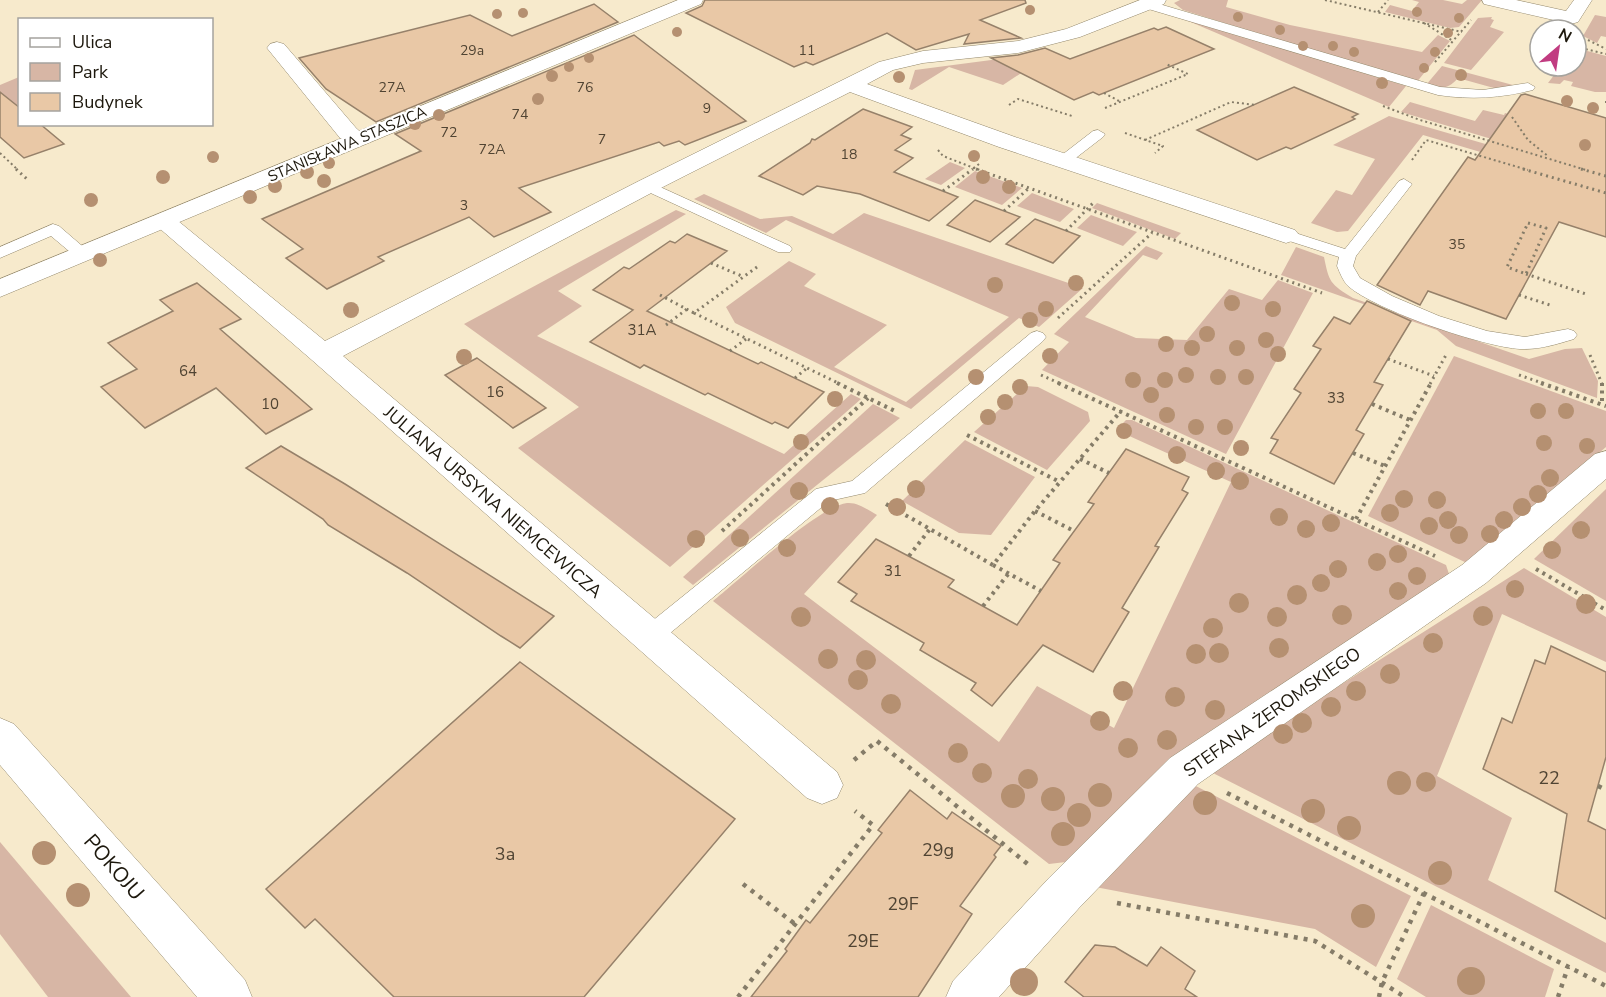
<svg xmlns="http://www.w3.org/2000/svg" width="1606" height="997" font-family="'Nunito Sans',sans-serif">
  <rect width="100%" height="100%" fill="#f7eacc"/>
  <g fill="#d7b6a5">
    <polygon points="1180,0 1228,0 1226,7 1290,25 1422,52 1438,35 1450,41 1416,83 1183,10 1174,3"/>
    <polygon points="1412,0 1443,0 1462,4 1467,0 1482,0 1459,27 1450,28 1385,12 1390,5 1412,11 1419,2"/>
    <polygon points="1172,14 1406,86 1389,107"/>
    <polygon points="1595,15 1606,17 1606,37 1601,36 1597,43 1583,36"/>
    <polygon points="1492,17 1491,19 1494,20 1490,27 1504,32 1471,70 1444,63 1478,18"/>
    <polygon points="1576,48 1606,56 1606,92 1595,92 1571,86 1573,82 1564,80 1560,84 1548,83 1561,66 1576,66"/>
    <polygon points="1053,52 1003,85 949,67 912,90 909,89 915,70"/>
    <path d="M1442,66l71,19 -12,5 -43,-12c-10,12 -18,11 -32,7z"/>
    <polygon points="19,77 19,123 0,130 0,85"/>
    <polygon points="1410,102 1475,121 1483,110 1504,115 1505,113 1606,145 1606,173 1401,112"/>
    <polygon points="1389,116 1606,179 1606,189 1423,135 1348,231 1337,232 1311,223 1336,190 1352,195 1375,159 1333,145"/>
    <polygon points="950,162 965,168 941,185 925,179"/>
    <polygon points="975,171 1022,188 1002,205 955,187"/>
    <polygon points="1032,193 1074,209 1060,222 1017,206"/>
    <polygon points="704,194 760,219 792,216 833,234 864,213 1083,288 1039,327 1019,318 911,409 735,323 726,307 789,261 816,274 804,286 887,325 834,367 906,402 1009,317 786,220 766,233 694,199"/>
    <polygon points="1097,203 1181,233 1175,239 1092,208"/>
    <polygon points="676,210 686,214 558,291 582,306 537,336 784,454 851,394 861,399 670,567 518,448 579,407 464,324"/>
    <polygon points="1091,215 1137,232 1123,246 1077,228"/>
    <polygon points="1146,246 1163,253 1157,260 1143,255 1085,317 1136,338 1187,340 1229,289 1262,300 1278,280 1313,293 1226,454 1042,370 1069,342 1054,334"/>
    <path d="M1296,247l28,10c5,25 6,27 29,41l176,61 36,-10 17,-1 16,33 -1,17 -141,-52 -19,-16 -156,-55z"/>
    <polygon points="1454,356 1606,411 1606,447 1469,564 1368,516"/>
    <polygon points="1026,386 1038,387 1088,412 1090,421 1047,470 974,432"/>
    <polygon points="873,404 900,418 693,585 683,577"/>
    <path d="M1126,420h6l314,145 5,15 -377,281 -25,3 -336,-263c26,-21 106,-95 134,-98 11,-1 21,7 30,12l-73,79 195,148 38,-56 77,42 117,-246 -115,-52z"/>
    <polygon points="965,440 1035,477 991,535 959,533 902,501"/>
    <polygon points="1606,489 1606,601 1534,559"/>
    <polygon points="1524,568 1606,617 1606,662 1502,614 1437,776 1512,818 1488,880 1606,943 1606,973 1207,770"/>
    <polygon points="1188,782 1411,896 1376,967 1315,929 1090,886"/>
    <polygon points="0,842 131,997 48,997 0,934"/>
    <polygon points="1431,905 1554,969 1545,997 1426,997 1397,979"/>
  </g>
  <g fill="#e9c8a6" stroke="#96816a" stroke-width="1.5">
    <polygon points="705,0 1025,0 1026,3 980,20 1021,38 964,44 969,34 916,50 887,33 813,65 806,62 794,67 686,13 702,6"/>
    <polygon points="594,4 618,22 376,122 326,89 299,58 470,15 512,36"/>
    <polygon points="1166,27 1214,49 1099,95 1093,92 1074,100 991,58 1018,55 1045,48 1070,59 1154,28 1158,30"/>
    <polygon points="634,35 746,121 685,145 679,141 664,146 659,142 519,188 551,212 494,237 469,217 378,257 384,261 327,289 286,258 303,249 262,219 421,151 395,134"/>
    <polygon points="1294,87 1358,114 1352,117 1355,119 1291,149 1286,147 1257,160 1197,130"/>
    <polygon points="0,92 20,108 20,124 40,124 64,144 24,158 0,137"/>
    <polygon points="1525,94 1606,118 1606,237 1559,222 1506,319 1428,291 1420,305 1377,285 1468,157 1475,160 1521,95"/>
    <polygon points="863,109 912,127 901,135 911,139 895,150 913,158 894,172 958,197 929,221 860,194 817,186 803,195 759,176 810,143 812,139 815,140"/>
    <polygon points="975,200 1020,217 990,242 947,225"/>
    <polygon points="1035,219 1080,236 1053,263 1006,244"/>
    <polygon points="687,234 727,251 647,311 758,364 761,362 824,392 788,428 775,422 772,424 708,393 705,395 644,365 640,368 590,342 633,310 593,290 624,267 629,269 670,241 675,243"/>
    <polygon points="197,283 241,319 220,329 312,409 266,434 216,388 145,428 101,387 137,369 108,343 173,311 160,300"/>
    <polygon points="1367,301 1411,321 1374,382 1383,385 1356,430 1364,434 1334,484 1270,453 1278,440 1271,438 1301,393 1294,389 1321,349 1313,346 1334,317 1350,324"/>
    <polygon points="477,358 546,408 513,428 445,375"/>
    <polygon points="281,446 345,484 554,616 520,648 501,636 407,573 328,525 323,519 246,468"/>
    <polygon points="1126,449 1189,477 1182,490 1188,493 1155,546 1159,547 1122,608 1129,612 1093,672 1043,645 992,706 971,690 976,683 920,650 924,643 851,601 857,594 838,582 876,539 954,580 948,587 1017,625 1060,563 1053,560 1094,504 1088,502"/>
    <polygon points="1551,646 1606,672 1606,757 1588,821 1606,830 1606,919 1555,891 1567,814 1483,769 1502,718 1512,723 1535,660 1545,664"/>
    <polygon points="520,662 735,819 584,997 394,997 315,919 305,928 266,889"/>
    <polygon points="910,790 947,819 952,812 1001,846 994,855 996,857 960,906 972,914 918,997 751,997 787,951 785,949 806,920 810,923 882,833 878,830"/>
    <polygon points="1095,945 1115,947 1147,966 1161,947 1195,971 1185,989 1197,997 1084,997 1065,982"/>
  </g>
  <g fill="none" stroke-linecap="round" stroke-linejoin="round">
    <g stroke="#93886c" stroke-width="1">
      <g id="service">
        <path d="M1149,1l291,86 43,3 45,-7 7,4 -2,3c-32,8 -62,10 -95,5l-293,-87 -2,-3z"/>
        <polygon points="1098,130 1105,134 1103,137 1068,164 1058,164 1056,161 1058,158 1093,131"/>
        <path d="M1404,179l8,5 -56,72 -3,10 7,12 32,18 47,20 48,15 38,6 43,-8 6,2 3,4 -3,4c-17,5 -35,11 -54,10 -36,-2 -145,-39 -172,-63 -5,-5 -8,-13 -11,-20l2,-9 -59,-19 -2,-3 8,-5 59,19 54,-68z"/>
        <polygon points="647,181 790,246 792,249 790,252 778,252 642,189 639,186"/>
        <polygon points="53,224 59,226 88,251 90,254 88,257 76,257 51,236 0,258 0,247"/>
        <polygon points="1037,331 1043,333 1046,337 1043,341 865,493 829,501 657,644 649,647 641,644 637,637 641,630 816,489 852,481 1031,333"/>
      </g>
    </g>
    <g stroke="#93886c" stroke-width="1">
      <polygon id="pedestrian" points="1606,451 1606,479 1486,583 1198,784 1079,908 999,997 946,997 953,981 1049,878 1170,758 1462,565 1595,454"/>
    </g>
    <g stroke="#93886c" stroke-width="1">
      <g id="minor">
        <polygon points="1140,0 1166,0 1164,4 1080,37 1018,53 923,63 893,70 867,84 1015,137 1295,230 1299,235 1295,240 1286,243 1277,240 999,147 850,92 655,191 343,356 837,772 843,785 837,798 822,804 807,798 313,361 151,221 154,216 163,214 172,216 325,341 639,181 879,62 923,51 1018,41 1066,29"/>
        <polygon points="1482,0 1516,0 1566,11 1574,0 1592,0 1578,22 1571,24 1484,4"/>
        <polygon points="277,42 284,44 356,128 368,139 365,144 357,146 340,138 267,48 270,44"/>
        <polygon points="0,718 14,724 245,980 252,997 197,997 0,765"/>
      </g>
    </g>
    <g stroke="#93886c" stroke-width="1">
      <polygon id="tertiary" points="678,0 703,0 701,4 0,297 0,279"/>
    </g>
    <g stroke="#857c68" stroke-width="2" stroke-dasharray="2 3" stroke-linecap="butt">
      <polyline points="1325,0 1462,32"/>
      <polyline points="1378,12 1388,0"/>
      <polyline points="1424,23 1453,41"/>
      <polyline points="1588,40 1606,49"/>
      <polyline points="1581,48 1606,54"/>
      <polyline points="1435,62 1471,20"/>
      <polyline points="1104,93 1119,101"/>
      <polyline points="1606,101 1606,104"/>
      <polyline points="1009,105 1018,99 1072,116"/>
      <polyline points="1383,106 1420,120 1586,170"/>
      <polyline points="1105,108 1188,74 1166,64"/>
      <polyline points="1512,117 1528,140 1549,157"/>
      <polyline points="1125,133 1163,146 1155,153"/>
      <polyline points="1145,140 1231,102 1255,105"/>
      <polyline points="938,150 943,156 974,168 971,170"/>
      <polyline points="0,153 18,170"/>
      <polyline points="1412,160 1426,140 1528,170"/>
      <polyline points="979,164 974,168 980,170"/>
    </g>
    <g stroke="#857c68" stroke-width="3" stroke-dasharray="2 4" stroke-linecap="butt">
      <polyline points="16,169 28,180"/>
      <polyline points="976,169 1322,293"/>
      <polyline points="1523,169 1606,193"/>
      <polyline points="1581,169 1606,176"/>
      <polyline points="943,191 973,169"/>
      <polyline points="1004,211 1030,187"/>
      <polygon points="1528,223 1546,228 1526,274 1507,267"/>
      <polyline points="1066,231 1094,202"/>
      <polyline points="711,263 744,277"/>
      <polyline points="757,267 694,313 840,384"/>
      <polyline points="1526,274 1586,294"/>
      <polyline points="660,295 694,313"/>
      <polyline points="1519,295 1553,306"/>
      <polyline points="1058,318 1152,233"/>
      <polyline points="666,325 687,309"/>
      <polyline points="730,351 746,339"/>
      <polyline points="1590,355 1602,384"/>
      <polyline points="1388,359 1434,376"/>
      <polyline points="1041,375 1061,384"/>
      <polyline points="1519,375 1545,384"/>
      <polyline points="795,378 807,368"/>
      <polyline points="1430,384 1446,355"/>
    </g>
    <g stroke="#857c68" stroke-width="4" stroke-dasharray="3 4.5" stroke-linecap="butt">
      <polyline points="837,383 897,412"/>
      <polyline points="1058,383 1435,556"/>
      <polyline points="1541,383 1606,406"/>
      <polyline points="1602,383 1602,405"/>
      <polyline points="1372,404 1410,420"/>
      <polyline points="967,435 1060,482"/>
      <polyline points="1353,453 1385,466"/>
      <polyline points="1080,459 1109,473"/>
      <polyline points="886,504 993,565 1035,511 1121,411"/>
      <polyline points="1035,511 1074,531"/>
      <polyline points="1356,519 1431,383"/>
      <polyline points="722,531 868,398"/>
      <polyline points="909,556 930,529"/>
      <polyline points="993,565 1041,591"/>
      <polyline points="1536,569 1606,610"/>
      <polyline points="983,606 1009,573"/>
    </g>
    <g stroke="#857c68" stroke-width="4.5" stroke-dasharray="4 6" stroke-linecap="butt">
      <polyline points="854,760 877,741 1030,866"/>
      <polyline points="1598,786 1606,790"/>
      <polyline points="1227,793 1606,986"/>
      <polyline points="743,884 795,924"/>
      <polyline points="1117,903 1315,941 1405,997"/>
      <polyline points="738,997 873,825 855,811"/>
      <polyline points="1379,997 1382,982 1424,893"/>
      <polyline points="1558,997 1568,967"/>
    </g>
    <use href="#service" fill="#fff" fill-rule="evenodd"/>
    <use href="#pedestrian" fill="#fff" fill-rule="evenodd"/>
    <use href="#minor" fill="#fff" fill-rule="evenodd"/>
    <use href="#tertiary" fill="#fff" fill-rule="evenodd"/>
  </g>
  <g fill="#b59071">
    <circle cx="1030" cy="10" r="5"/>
    <circle cx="1417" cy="12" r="5"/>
    <circle cx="523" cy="13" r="5"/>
    <circle cx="497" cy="14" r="5"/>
    <circle cx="1238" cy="17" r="5"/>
    <circle cx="1459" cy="18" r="5"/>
    <circle cx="1280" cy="30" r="5"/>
    <circle cx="677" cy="32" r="5"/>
    <circle cx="1448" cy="33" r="5"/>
    <circle cx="1303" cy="46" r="5"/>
    <circle cx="1333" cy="46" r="5"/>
    <circle cx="1354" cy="52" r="5"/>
    <circle cx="1435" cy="52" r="5"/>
    <circle cx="589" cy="58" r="5"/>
    <circle cx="569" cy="67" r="5"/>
    <circle cx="1424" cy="68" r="5"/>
    <circle cx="1461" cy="75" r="6"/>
    <circle cx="552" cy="76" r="6"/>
    <circle cx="899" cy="77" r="6"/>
    <circle cx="1382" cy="83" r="6"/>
    <circle cx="538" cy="99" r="6"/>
    <circle cx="1567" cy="101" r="6"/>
    <circle cx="1593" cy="108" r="6"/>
    <circle cx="439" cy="115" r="6"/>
    <circle cx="415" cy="124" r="6"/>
    <circle cx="1585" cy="145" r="6"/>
    <circle cx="974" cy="156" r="6"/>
    <circle cx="213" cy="157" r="6"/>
    <circle cx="329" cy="163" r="6"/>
    <circle cx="307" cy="172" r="7"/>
    <circle cx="163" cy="177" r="7"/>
    <circle cx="983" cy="177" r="7"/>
    <circle cx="324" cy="181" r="7"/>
    <circle cx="275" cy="186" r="7"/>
    <circle cx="1009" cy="187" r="7"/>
    <circle cx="250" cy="197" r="7"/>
    <circle cx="91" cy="200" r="7"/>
    <circle cx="100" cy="260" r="7"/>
    <circle cx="1076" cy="283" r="8"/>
    <circle cx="995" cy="285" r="8"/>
    <circle cx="1232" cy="303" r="8"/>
    <circle cx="1046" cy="309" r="8"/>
    <circle cx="1273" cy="309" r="8"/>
    <circle cx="351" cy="310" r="8"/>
    <circle cx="1030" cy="320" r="8"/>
    <circle cx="1207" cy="334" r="8"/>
    <circle cx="1266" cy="340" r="8"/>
    <circle cx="1166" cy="344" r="8"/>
    <circle cx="1192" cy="348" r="8"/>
    <circle cx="1237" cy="348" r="8"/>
    <circle cx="1278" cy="354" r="8"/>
    <circle cx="1050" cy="356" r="8"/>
    <circle cx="464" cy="357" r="8"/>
    <circle cx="1186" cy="375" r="8"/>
    <circle cx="976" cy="377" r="8"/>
    <circle cx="1218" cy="377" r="8"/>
    <circle cx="1246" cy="377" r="8"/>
    <circle cx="1133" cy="380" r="8"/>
    <circle cx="1165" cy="380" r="8"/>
    <circle cx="1020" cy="387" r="8"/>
    <circle cx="1151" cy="395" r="8"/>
    <circle cx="835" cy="399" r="8"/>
    <circle cx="1005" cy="402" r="8"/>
    <circle cx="1538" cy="411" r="8"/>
    <circle cx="1566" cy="411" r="8"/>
    <circle cx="1167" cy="415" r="8"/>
    <circle cx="988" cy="417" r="8"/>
    <circle cx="1196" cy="427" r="8"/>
    <circle cx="1225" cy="427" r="8"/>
    <circle cx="1124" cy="431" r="8"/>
    <circle cx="801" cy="442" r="8"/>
    <circle cx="1544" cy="443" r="8"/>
    <circle cx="1587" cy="446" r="8"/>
    <circle cx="1241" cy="448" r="8"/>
    <circle cx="1177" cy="455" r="9"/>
    <circle cx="1216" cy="471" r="9"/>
    <circle cx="1550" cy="478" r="9"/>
    <circle cx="1240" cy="481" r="9"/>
    <circle cx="916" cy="489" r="9"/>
    <circle cx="799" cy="491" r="9"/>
    <circle cx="1538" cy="494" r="9"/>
    <circle cx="1404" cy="499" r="9"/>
    <circle cx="1437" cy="500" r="9"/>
    <circle cx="830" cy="506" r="9"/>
    <circle cx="897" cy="507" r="9"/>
    <circle cx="1522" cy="507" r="9"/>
    <circle cx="1390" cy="513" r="9"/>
    <circle cx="1279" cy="517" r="9"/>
    <circle cx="1448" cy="520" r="9"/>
    <circle cx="1504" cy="520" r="9"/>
    <circle cx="1331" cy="523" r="9"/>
    <circle cx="1429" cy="526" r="9"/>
    <circle cx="1306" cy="529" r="9"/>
    <circle cx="1581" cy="530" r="9"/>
    <circle cx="1490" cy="534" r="9"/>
    <circle cx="1459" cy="535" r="9"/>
    <circle cx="740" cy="538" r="9"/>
    <circle cx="696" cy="539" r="9"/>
    <circle cx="787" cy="548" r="9"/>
    <circle cx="1552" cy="550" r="9"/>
    <circle cx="1398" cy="554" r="9"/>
    <circle cx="1377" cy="562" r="9"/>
    <circle cx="1338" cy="569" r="9"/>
    <circle cx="1417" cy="576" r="9"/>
    <circle cx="1321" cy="583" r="9"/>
    <circle cx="1515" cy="589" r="9"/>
    <circle cx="1398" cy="591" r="9"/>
    <circle cx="1297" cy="595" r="10"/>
    <circle cx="1239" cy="603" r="10"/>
    <circle cx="1586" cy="604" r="10"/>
    <circle cx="1342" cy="615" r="10"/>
    <circle cx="1483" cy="616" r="10"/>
    <circle cx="801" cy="617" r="10"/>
    <circle cx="1277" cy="617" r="10"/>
    <circle cx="1213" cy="628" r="10"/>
    <circle cx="1433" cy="643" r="10"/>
    <circle cx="1279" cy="648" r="10"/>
    <circle cx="1219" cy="653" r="10"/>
    <circle cx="1196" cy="654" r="10"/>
    <circle cx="828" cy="659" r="10"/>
    <circle cx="866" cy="660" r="10"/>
    <circle cx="1390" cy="674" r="10"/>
    <circle cx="858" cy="680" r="10"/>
    <circle cx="1123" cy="691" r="10"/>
    <circle cx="1356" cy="691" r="10"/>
    <circle cx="1175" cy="697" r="10"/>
    <circle cx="891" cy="704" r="10"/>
    <circle cx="1331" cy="707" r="10"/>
    <circle cx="1215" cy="710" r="10"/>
    <circle cx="1100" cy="721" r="10"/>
    <circle cx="1302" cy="723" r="10"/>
    <circle cx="1283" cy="734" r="10"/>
    <circle cx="1167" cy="740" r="10"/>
    <circle cx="1128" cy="748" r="10"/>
    <circle cx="958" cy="753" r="10"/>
    <circle cx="982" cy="773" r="10"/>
    <circle cx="1028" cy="779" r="10"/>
    <circle cx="1399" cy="783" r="12"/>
    <circle cx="1426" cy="782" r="10"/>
    <circle cx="1100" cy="795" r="12"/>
    <circle cx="1013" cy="796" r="12"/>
    <circle cx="1053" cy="799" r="12"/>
    <circle cx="1205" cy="803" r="12"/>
    <circle cx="1313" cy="811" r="12"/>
    <circle cx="1079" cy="815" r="12"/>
    <circle cx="1349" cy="828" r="12"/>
    <circle cx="1063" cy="834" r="12"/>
    <circle cx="44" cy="853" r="12"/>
    <circle cx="1440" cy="873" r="12"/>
    <circle cx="78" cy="895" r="12"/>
    <circle cx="1363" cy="916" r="12"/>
    <circle cx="1471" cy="981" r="14"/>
    <circle cx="1024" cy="982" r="14"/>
  </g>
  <g text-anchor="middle" stroke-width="4.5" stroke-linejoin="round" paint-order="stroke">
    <g font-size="14" fill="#504433">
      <text x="472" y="55">29a</text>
      <text x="807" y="55">11</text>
      <text x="392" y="92">27A</text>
      <text x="585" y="92">76</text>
      <text x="707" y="113">9</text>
      <text x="520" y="119">74</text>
      <text x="449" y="137">72</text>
      <text x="602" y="144">7</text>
      <text x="492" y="154">72A</text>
      <text x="849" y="159">18</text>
      <text x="464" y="210">3</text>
      <text x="1457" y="249">35</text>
    </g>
    <g font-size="15" fill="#1d180d" stroke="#fff">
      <text transform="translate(347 144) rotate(-23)" y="5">STANISŁAWA STASZICA</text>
    </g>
    <g font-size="15" fill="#504433">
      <text x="642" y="335">31A</text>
      <text x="188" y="376">64</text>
      <text x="495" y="397">16</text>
      <text x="1336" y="403">33</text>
      <text x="270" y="409">10</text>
      <text x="893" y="576">31</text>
    </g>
    <g font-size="18" fill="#1d180d" stroke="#fff">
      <text transform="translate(493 502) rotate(41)" y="6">JULIANA URSYNA NIEMCEWICZA</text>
      <text transform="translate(1272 712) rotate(-35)" y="6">STEFANA ŻEROMSKIEGO</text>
    </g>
    <g font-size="18" fill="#504433">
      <text x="1549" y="784">22</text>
      <text x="938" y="856">29g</text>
      <text x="505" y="860">3a</text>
      <text x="903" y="910">29F</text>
      <text x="863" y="947">29E</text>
    </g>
    <g font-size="21" fill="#1d180d" stroke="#fff">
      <text transform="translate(114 867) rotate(49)" y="7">POKOJU</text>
    </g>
  </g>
  <rect x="18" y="18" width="195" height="108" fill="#ffffff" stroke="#a5a39e" stroke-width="1.5"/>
  <rect x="30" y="38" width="30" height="9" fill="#ffffff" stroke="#a5a39e" stroke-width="1.5"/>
  <text x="72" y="48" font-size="18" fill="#1d180d">Ulica</text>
  <rect x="30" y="63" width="30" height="18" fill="#d7b6a5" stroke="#a5a39e" stroke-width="1.5"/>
  <text x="72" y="78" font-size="18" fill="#1d180d">Park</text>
  <rect x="30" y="93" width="30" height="18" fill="#e9c8a6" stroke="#a5a39e" stroke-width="1.5"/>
  <text x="72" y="108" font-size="18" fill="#1d180d">Budynek</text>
  <g transform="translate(1558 48) rotate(29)"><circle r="28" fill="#ffffff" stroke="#a5a39e" stroke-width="1.5"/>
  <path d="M0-4.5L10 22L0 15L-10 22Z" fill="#c13c81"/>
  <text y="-9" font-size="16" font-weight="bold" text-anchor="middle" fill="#1d180d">N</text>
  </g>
</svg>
